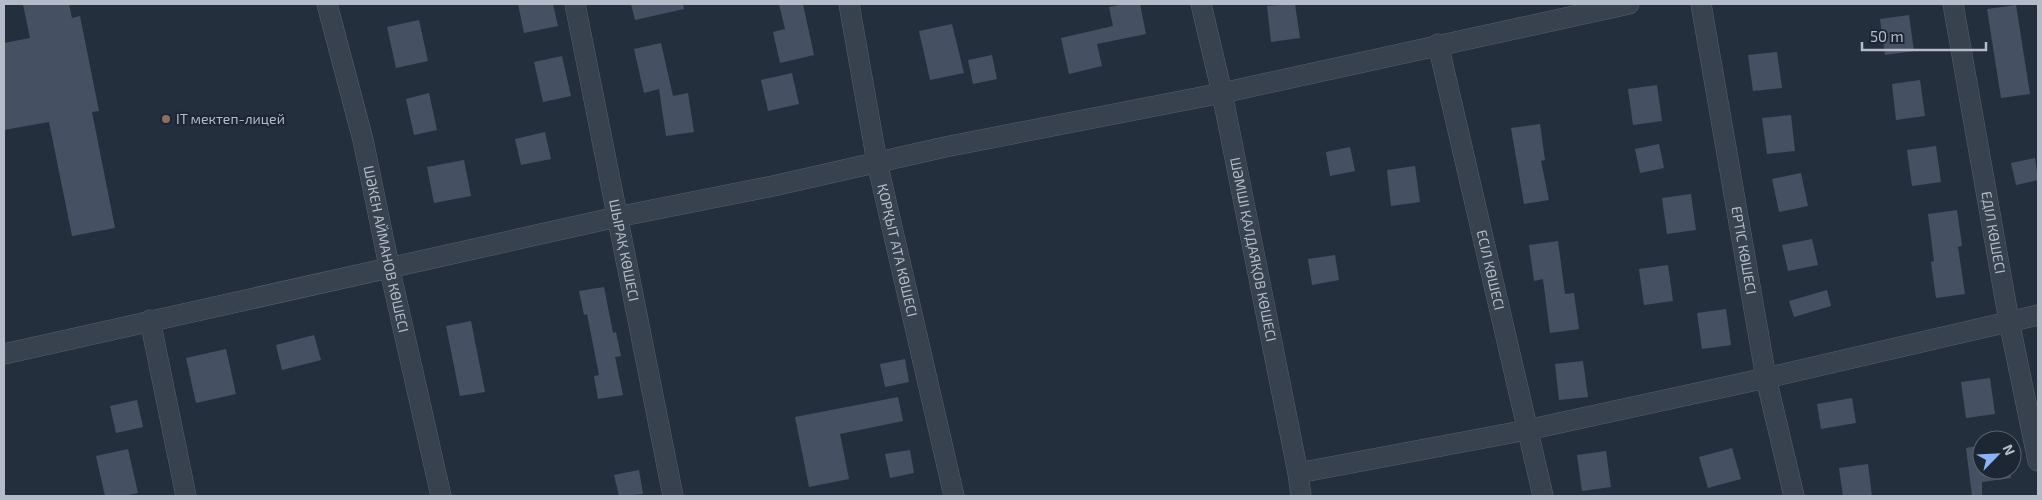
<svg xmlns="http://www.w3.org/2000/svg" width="2042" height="500" font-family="'Exo 2',sans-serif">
  <rect width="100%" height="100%" fill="#242f3e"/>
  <g fill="#455162">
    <polygon points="23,4 69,4 72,18 80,16 99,111 92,112 115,228 72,236 49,122 4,130 4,43 30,38"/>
    <polygon points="518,4 553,4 558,26 524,33"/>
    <polygon points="631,4 683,4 684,9 635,20"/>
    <polygon points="779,4 803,4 814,55 780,63 773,32 785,29"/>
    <polygon points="1125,4 1140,4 1146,34 1097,44 1102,66 1069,74 1061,38 1113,26 1109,7"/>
    <polygon points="1295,4 1300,38 1271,42 1267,6"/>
    <polygon points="2016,5 2030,94 2001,98 1987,9"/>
    <polygon points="1909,15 1914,51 1885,55 1880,19"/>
    <polygon points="419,20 428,61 396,68 387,27"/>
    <polygon points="952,24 964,73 930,80 919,31"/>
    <polygon points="661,43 673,96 688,93 694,132 666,136 659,89 644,93 634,49"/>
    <polygon points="1777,52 1782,88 1753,91 1748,55"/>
    <polygon points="992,55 997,79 973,84 968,60"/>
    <polygon points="562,56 571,96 543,102 534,62"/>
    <polygon points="792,73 799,104 768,111 761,80"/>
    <polygon points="1920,80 1925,116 1896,120 1892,84"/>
    <polygon points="1657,85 1662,121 1633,125 1628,89"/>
    <polygon points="429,93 437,130 414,135 406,99"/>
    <polygon points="1791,115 1795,151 1767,154 1762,118"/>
    <polygon points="1540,124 1545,160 1541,161 1549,200 1524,204 1511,128"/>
    <polygon points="545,132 551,159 521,165 515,139"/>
    <polygon points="1659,144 1664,168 1640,173 1635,149"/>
    <polygon points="1936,146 1941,182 1912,186 1907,150"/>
    <polygon points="1350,147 1355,171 1330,176 1326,152"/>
    <polygon points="2035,158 2038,180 2016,185 2011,163"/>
    <polygon points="464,160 471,196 434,203 427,167"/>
    <polygon points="1415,166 1420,202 1391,206 1387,170"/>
    <polygon points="1801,173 1808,206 1779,212 1772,179"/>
    <polygon points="1691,194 1696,230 1667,234 1662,198"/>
    <polygon points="1957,210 1962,246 1958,247 1965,294 1936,298 1931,262 1934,261 1928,214"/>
    <polygon points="1812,239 1818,265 1788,271 1782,245"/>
    <polygon points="1558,241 1565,294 1574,293 1579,329 1550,333 1543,279 1534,281 1529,245"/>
    <polygon points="1335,255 1339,280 1312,285 1308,259"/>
    <polygon points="1668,265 1673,301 1644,305 1639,269"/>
    <polygon points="604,287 613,333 616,332 621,356 615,357 623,395 598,399 594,376 599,375 587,314 584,315 579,291"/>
    <polygon points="1827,290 1831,306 1794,317 1789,301"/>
    <polygon points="1726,309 1731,345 1702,349 1697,313"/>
    <polygon points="471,321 485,392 460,396 446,326"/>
    <polygon points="314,335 321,360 282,370 276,345"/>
    <polygon points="226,349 236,394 196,403 186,358"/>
    <polygon points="905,359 909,382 885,387 880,364"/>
    <polygon points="1583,361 1588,397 1559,400 1555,364"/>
    <polygon points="1990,378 1995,414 1966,418 1961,382"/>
    <polygon points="898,397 903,421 840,434 849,479 809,487 795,417"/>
    <polygon points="1852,398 1856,423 1821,429 1817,404"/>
    <polygon points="137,400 143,427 116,433 110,406"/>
    <polygon points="1982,445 1982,470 2010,470 2011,478 1982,482 1982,496 1972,496 1966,448"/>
    <polygon points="1732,448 1741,479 1708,488 1699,457"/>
    <polygon points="128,449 138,493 123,496 105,496 96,456"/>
    <polygon points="910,450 914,473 890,478 885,454"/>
    <polygon points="1606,451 1611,487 1582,491 1577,455"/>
    <polygon points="1868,464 1872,496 1843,496 1839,468"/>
    <polygon points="639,470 643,494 619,496 614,475"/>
  </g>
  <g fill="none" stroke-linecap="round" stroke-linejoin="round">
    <g stroke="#565f6c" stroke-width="21">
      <g id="minor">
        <path id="s1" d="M327,4l36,136 26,126 52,230"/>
        <path id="s2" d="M575,4l98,492"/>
        <path id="s3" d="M849,4l28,158 77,334"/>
        <path id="s4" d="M1201,4l21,89 76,380 3,23"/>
        <path id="s5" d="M1701,4l65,374 28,118"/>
        <path id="s6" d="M1953,4l56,317 29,140"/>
        <path id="s7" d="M1438,44l105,452"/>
        <polyline points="150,320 186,496"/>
        <polyline points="4,354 617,217 773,186 945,147 1222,93 1629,4"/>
        <polyline points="1298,473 1527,430 1766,378 2038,315"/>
      </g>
    </g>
    <use href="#minor" stroke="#38414e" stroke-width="20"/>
  </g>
  <circle fill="#8d6e63" stroke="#1d2633" stroke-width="2" cx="166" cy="119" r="5"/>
  <g text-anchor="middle" stroke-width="4.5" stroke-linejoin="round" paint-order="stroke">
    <g font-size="14" fill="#b4bcc9" stroke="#1d2633" text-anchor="start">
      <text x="176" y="124">IT мектеп-лицей</text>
    </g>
    <g font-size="14" fill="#b4bcc9" stroke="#1d2633">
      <text dy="5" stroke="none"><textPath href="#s6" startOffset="232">ЕДІЛ КӨШЕСІ</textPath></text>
      <text dy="5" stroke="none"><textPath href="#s1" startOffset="252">ШӘКЕН АЙМАНОВ КӨШЕСІ</textPath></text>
      <text dy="5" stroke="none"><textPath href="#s2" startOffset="251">ШЫРАҚ КӨШЕСІ</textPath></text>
      <text dy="5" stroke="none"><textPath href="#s4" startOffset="251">ШӘМШІ ҚАЛДАЯҚОВ КӨШЕСІ</textPath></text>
      <text dy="5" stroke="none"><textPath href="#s3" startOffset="251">ҚОРҚЫТ АТА КӨШЕСІ</textPath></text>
      <text dy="5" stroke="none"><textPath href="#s5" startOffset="250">ЕРТІС КӨШЕСІ</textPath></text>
      <text dy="5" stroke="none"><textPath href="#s7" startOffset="232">ЕСІЛ КӨШЕСІ</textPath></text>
    </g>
  </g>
  <rect width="2042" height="500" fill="none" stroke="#b4bcc9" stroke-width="10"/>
  <g transform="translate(1997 455) rotate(66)"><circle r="24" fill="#1d2633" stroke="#59626f"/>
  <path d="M0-4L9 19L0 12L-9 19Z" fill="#8ab4f8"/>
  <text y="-8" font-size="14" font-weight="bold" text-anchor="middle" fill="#b4bcc9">N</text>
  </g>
  <path d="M1862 42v8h124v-8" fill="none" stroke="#b4bcc9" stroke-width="2.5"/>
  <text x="1870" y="42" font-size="15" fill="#b4bcc9" stroke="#1d2633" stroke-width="4" paint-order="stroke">50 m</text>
</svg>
